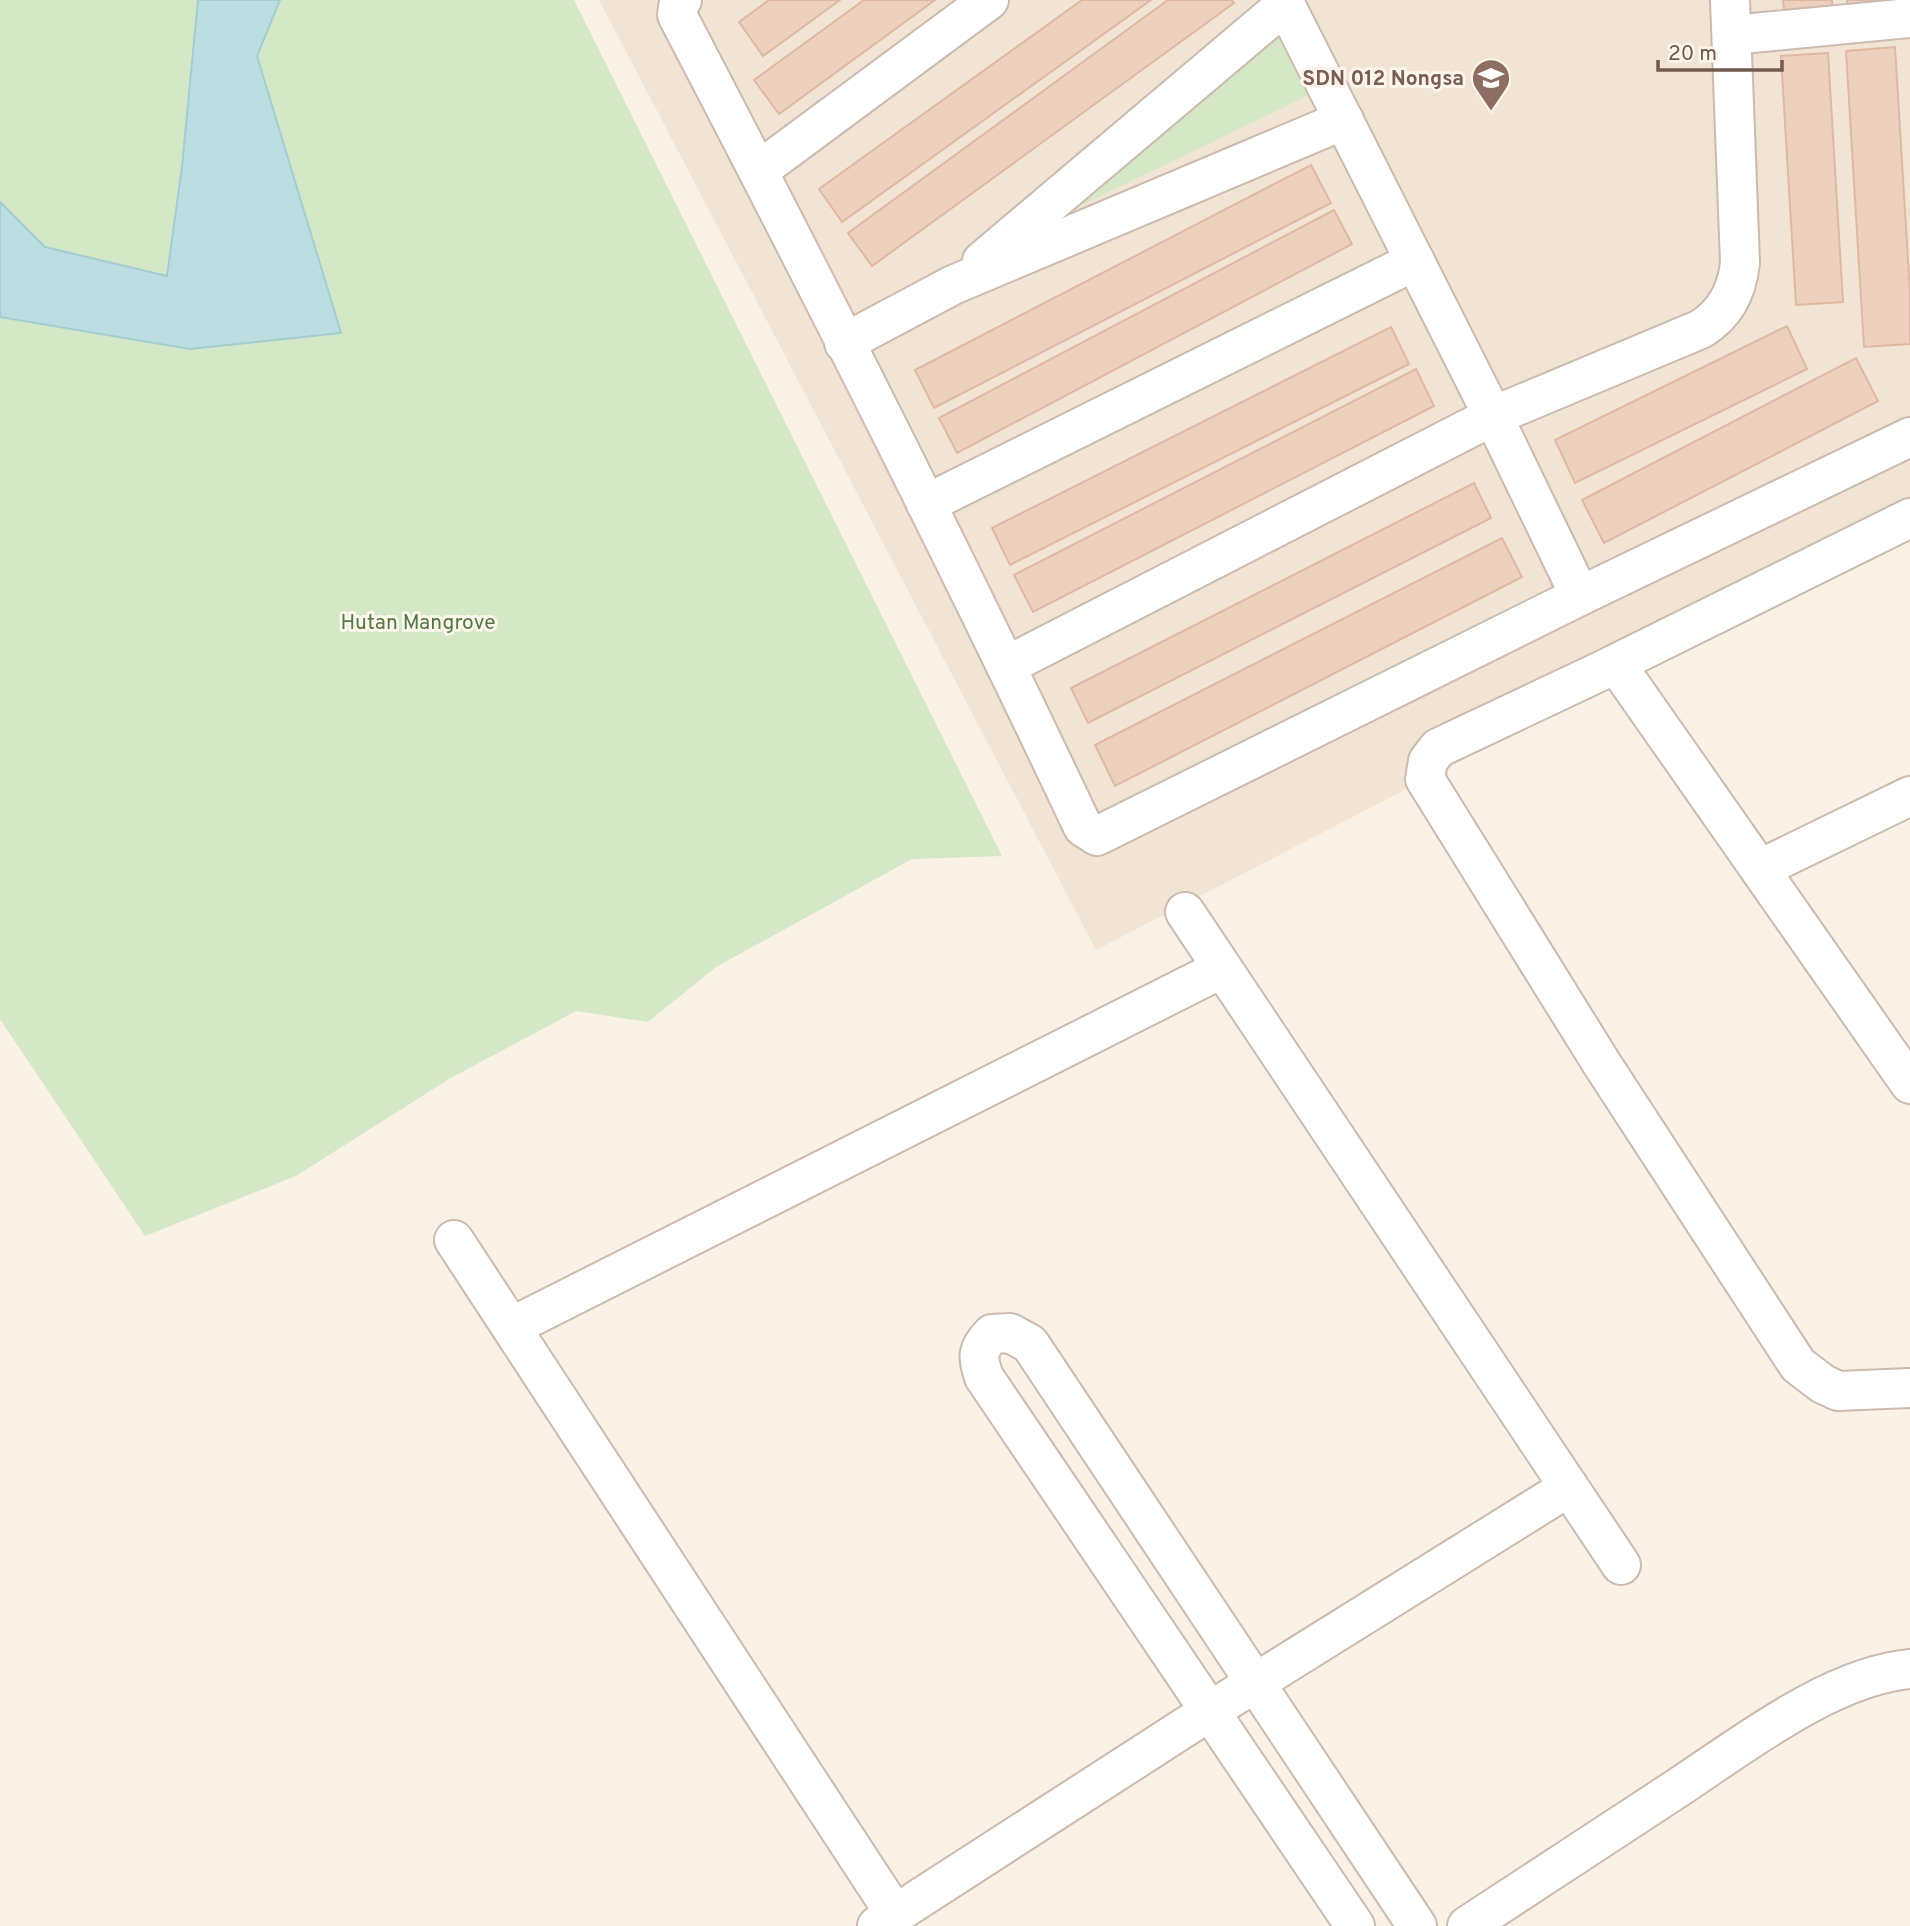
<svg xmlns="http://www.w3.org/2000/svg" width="1910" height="1926" font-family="Overpass,sans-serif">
  <rect width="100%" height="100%" fill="#faf2e6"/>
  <polygon fill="#f1e4d5" points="599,0 1910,0 1910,528 1096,950"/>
  <g fill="#d4e7c6">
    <polygon points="0,0 574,0 1002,856 912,859 716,967 648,1022 576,1011 449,1079 296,1176 145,1236 0,1019"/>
    <polygon points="1277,37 1311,94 1078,207 1069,192"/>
  </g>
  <polygon fill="#bcdee2" stroke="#a3cdd3" stroke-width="2" points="198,0 280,0 257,56 341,333 190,349 0,317 0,202 45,247 167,276 182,167"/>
  <g fill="#edd1c0" stroke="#dfb8a2" stroke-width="2">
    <polygon points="769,0 840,0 763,56 739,22"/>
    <polygon points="864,0 935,0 779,114 754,80"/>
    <polygon points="1082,0 1151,0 842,222 819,189"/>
    <polygon points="1168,0 1232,0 1234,3 872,266 848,233"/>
    <polygon points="1783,0 1832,0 1833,15 1785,20"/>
    <polygon points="1847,0 1892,0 1893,5 1847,9"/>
    <polygon points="1895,47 1910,293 1910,344 1864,347 1846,51"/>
    <polygon points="1828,53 1843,302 1796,305 1781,56"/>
    <polygon points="1311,165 1331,203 934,408 915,370"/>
    <polygon points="1334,210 1352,244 957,453 939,418"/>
    <polygon points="1787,326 1807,369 1575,483 1555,440"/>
    <polygon points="1391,327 1409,364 1010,565 992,528"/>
    <polygon points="1856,358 1878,401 1604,543 1582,500"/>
    <polygon points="1416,369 1434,406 1033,612 1014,575"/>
    <polygon points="1474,483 1491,518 1088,723 1071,688"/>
    <polygon points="1502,538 1522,577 1115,786 1095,745"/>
  </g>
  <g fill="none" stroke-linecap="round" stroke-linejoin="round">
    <g stroke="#cbbaad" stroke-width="42">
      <g id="minor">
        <path d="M682,0l-4,7 -1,8c140,268 277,539 406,812l14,9 483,-240 330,-159"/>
        <polyline points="1283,0 1493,416 1580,596"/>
        <polyline points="1732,35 1910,18"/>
        <polyline points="758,171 989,0"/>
        <polyline points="982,261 1285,5"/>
        <polyline points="844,343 953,285 1344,120"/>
        <polyline points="926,504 1415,261"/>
        <polyline points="1910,518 1601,671 1438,748 1428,761 1425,779 1602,1064 1798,1365 1823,1384 1838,1391 1910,1388"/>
        <polyline points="1616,664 1910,1084"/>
        <path d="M1006,666l487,-250 208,-87c24,-15 36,-37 39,-66l-10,-263"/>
        <polyline points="1760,869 1910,796"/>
        <polyline points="1185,912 1621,1565"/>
        <polyline points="454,1240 895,1914"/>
        <polyline points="511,1327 1221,969"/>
        <polyline points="877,1926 1210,1711 1569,1487"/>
        <path d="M1355,1926l-371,-549c-7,-20 -7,-28 8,-43l18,-1 20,11 387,582"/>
        <path d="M1467,1926c70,-46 139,-91 209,-137 67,-44 153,-112 234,-120"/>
      </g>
    </g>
    <use href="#minor" stroke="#fff" stroke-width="38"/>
  </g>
  <defs>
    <g id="school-pin" transform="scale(2.0125)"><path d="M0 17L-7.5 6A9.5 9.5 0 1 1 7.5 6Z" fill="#8d6e63" stroke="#fdf6ec"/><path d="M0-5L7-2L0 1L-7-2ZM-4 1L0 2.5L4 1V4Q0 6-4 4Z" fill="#fff"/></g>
  </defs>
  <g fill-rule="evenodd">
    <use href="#school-pin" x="1491" y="78"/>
  </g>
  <g text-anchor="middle" stroke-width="6" stroke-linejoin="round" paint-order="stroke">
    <g font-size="21" font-weight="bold" fill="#785e54" stroke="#fdf6ec" text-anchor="end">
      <text x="1464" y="85">SDN 012 Nongsa</text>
    </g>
    <g font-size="21" fill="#557746" stroke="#fdf6ec">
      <text x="418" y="629">Hutan Mangrove</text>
    </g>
  </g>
  <path d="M1658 60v10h124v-10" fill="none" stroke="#72594d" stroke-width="3.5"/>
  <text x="1668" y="60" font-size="21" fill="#72594d" stroke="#fdf6ec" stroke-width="5" paint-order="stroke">20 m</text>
</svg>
